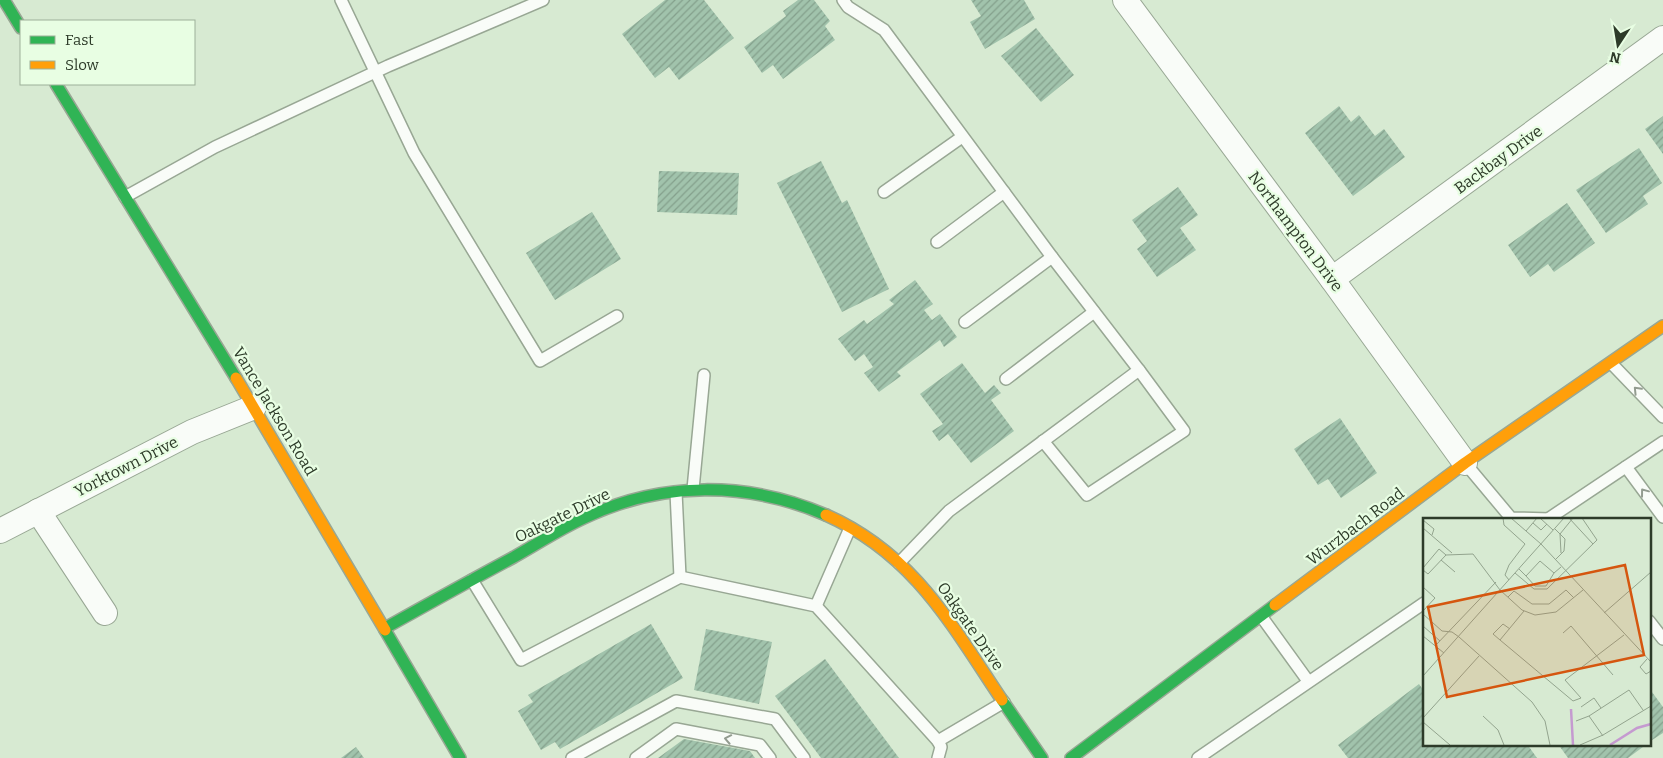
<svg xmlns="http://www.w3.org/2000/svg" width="1663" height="758" font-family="Bitter,serif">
  <defs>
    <pattern id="building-hatch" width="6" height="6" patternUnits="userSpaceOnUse" patternTransform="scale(1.25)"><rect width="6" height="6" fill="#a1c3ac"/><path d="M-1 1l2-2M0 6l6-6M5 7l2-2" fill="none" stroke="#84a08c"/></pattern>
  </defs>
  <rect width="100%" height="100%" fill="#d7ead2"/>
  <g fill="url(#building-hatch)">
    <polygon points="665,0 704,0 734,38 679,80 669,67 655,78 622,34"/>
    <polygon points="798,0 814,0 830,21 825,26 835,40 783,79 773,65 762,73 744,47 786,16 783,11"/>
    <polygon points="971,0 1024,0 1035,19 985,49 970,22 981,16"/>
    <polygon points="1036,28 1074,75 1041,102 1001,56"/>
    <polygon points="1339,106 1351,122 1359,115 1375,136 1384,129 1405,157 1353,196 1305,133"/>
    <polygon points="1663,116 1663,154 1645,129"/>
    <polygon points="1639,148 1662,183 1643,196 1648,204 1606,233 1576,190"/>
    <polygon points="821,161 842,203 847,200 889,289 842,312 777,183"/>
    <polygon points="659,171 739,173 737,215 657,212"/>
    <polygon points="1178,187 1198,215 1180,228 1196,250 1157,277 1137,249 1147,241 1132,220"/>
    <polygon points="1567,203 1595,243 1554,272 1548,264 1530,277 1508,245"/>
    <polygon points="592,212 621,259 555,300 526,253"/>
    <polygon points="915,280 933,304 924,310 932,320 940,314 957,337 944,347 940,340 897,372 901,376 879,392 864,373 873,367 864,354 855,361 838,339 864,320 867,324 894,304 889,300"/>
    <polygon points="962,363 985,393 994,385 1001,393 991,400 1014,431 971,463 948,434 939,441 932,431 943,424 920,394"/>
    <polygon points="1340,418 1377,473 1341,498 1328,479 1318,485 1294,449"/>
    <polygon points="651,624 683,678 560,749 555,742 541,750 518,711 533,702 528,695"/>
    <polygon points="706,629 772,642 759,704 694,690"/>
    <polygon points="825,659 899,758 821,758 775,696"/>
    <polygon points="1419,684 1424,691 1424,744 1527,744 1537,758 1348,758 1338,745"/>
    <polygon points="1649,688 1663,707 1663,733 1649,742"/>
    <polygon points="684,739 750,751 755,758 658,758"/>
    <polygon points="1558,744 1647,744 1628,758 1568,758"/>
    <polygon points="356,747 364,758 341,758"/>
  </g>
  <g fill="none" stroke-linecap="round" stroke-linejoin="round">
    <g stroke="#98a794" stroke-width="14">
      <g id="lane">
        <polyline points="341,0 414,153 540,361 617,316"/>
        <polyline points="843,0 848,7 884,30 1052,257 1139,370 949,511 899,563"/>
        <polyline points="884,192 962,137"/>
        <polyline points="125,197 215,147 388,66 543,0"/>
        <polyline points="937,242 1004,192"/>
        <polyline points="965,322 1052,257"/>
        <polyline points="1611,363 1663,417"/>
        <polyline points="1006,379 1094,312"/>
        <polyline points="1043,441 1087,495 1184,431 1139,370"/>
        <polyline points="1465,463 1511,518 1551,519"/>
        <polyline points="1626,467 1663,517"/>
        <polyline points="693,489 704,375"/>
        <polyline points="676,492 680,577"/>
        <polyline points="1548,519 1663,442"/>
        <polyline points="472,580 521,660 680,577 816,606 938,741 1004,702"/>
        <polyline points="816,606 850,528"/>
        <polyline points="1261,616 1308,681"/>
        <polyline points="1649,621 1663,639"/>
        <polyline points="572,758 676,701 775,719 804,758"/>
        <polyline points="636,758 676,729 760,745 770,758"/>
        <polyline points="938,758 941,747 938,741"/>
        <polyline points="1198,758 1424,603"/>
      </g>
    </g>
    <g stroke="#98a794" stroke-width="26">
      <g id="street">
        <polyline points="1125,0 1332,279 1465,463"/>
        <polyline points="1332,279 1663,38"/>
        <polyline points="38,511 105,613"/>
        <polyline points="0,531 192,432 254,407"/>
      </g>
    </g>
    <g stroke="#98a794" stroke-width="14">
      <g id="fast">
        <polyline points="4,0 21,28"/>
        <polyline points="56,84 236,378"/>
        <path d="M385,628c43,-24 86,-48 129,-71 23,-13 46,-28 70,-39 77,-37 164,-37 242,-3"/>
        <polyline points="385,630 460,758"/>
        <polyline points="1002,700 1042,758"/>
        <polyline points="1071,758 1275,605"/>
      </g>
    </g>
    <g stroke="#98a794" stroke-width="14">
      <g id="slow">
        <polyline points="236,378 385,630"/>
        <path d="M826,515c88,39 125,109 176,185"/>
        <polyline points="1275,605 1465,463 1663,326"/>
      </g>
    </g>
    <use href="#lane" stroke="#f9fcf8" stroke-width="11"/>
    <use href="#street" stroke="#f9fcf8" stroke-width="24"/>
    <use href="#fast" stroke="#30b455" stroke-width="11"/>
    <use href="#slow" stroke="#ff9f0a" stroke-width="11"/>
  </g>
  <defs><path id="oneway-chevron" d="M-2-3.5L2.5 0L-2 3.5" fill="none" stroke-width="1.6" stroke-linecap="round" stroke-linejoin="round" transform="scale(1.25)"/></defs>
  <g stroke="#939c90">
    <use href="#oneway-chevron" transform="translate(1637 390) rotate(-134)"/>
    <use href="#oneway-chevron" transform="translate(1644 492) rotate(-127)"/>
    <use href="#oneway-chevron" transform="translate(728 739) rotate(-169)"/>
  </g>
  <g text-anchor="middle" stroke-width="4.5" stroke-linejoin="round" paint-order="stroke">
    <g font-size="16" fill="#2d3b29" stroke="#e8fee3">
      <text transform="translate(1498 159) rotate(-36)" y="6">Backbay Drive</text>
      <text transform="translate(1296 231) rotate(53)" y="6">Northampton Drive</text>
      <text transform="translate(275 411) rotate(59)" y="6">Vance Jackson Road</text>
      <text transform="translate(126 466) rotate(-27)" y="6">Yorktown Drive</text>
      <text transform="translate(562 515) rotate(-26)" y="6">Oakgate Drive</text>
      <text transform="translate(1355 526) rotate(-37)" y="6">Wurzbach Road</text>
      <text transform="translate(971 626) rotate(55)" y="6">Oakgate Drive</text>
    </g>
  </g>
  <g transform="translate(1423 518)">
    <rect width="228" height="228" fill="#d7ead2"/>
    <path fill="none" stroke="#c59ad0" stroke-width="2.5" d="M148,191l2,36M187,227l27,-17 14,-4"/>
    <path fill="none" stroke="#93a48e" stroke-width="1" d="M80,0l1,7 21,19 -16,21 -4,10 4,5M88,0l30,26 110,118M117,0l13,12M146,0l24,26M0,2l11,9 -2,6M110,5l8,7 6,-6M0,10l29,25M132,11l10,10 -1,12 -9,9M103,13l11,-13M138,35l-1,-19 13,-16M18,42l14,12M0,50l16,-19 7,6M96,51l7,7 14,-15 14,12 7,-6M0,52l5,4 18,-19 27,-1 27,36 22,20 13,5 21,-3 27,-22M92,55l19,16h13l50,-49 -15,-22M103,58l9,10h11l8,-13M0,69l12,11 -12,13M85,79l6,-6 18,13h17l17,-14 8,8M101,93l-24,29 73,61 8,-3 -16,-18 59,-45M181,95l47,-41M0,96l19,17 10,1 7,5 73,65 13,19 5,24M0,108l17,15M140,115l8,-7 42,49M0,118l21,17M77,122l-7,-6 10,-10 7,5M12,128l61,-64M224,141l-7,8 6,7 5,-3M0,158l141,-158M158,189l13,-9 7,10M60,198l15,14 6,15M166,198l40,-26 14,20M0,200l56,-62M153,203l13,-5 14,20M0,204l27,23M157,227l23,-10 48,-29"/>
    <path fill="#d5560f" fill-opacity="0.15" stroke="#d5560f" stroke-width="2.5" d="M202,47l19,90 -197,42 -19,-90z"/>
    <rect width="228" height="228" fill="none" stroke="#2d3b29" stroke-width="2.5"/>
  </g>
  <rect x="20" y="20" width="175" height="65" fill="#e8fee3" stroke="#9db099"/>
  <rect x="30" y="36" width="25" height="8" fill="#30b455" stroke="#9db099"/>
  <text x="65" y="45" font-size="15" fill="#2d3b29">Fast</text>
  <rect x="30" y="61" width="25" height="8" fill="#ff9f0a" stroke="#9db099"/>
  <text x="65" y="70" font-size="15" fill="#2d3b29">Slow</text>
  <g transform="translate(1618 45) rotate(192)" stroke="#e8fee3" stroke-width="4" paint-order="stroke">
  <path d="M0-4L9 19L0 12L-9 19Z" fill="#2d3b29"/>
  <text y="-8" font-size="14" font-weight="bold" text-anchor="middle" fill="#2d3b29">N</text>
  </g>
</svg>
